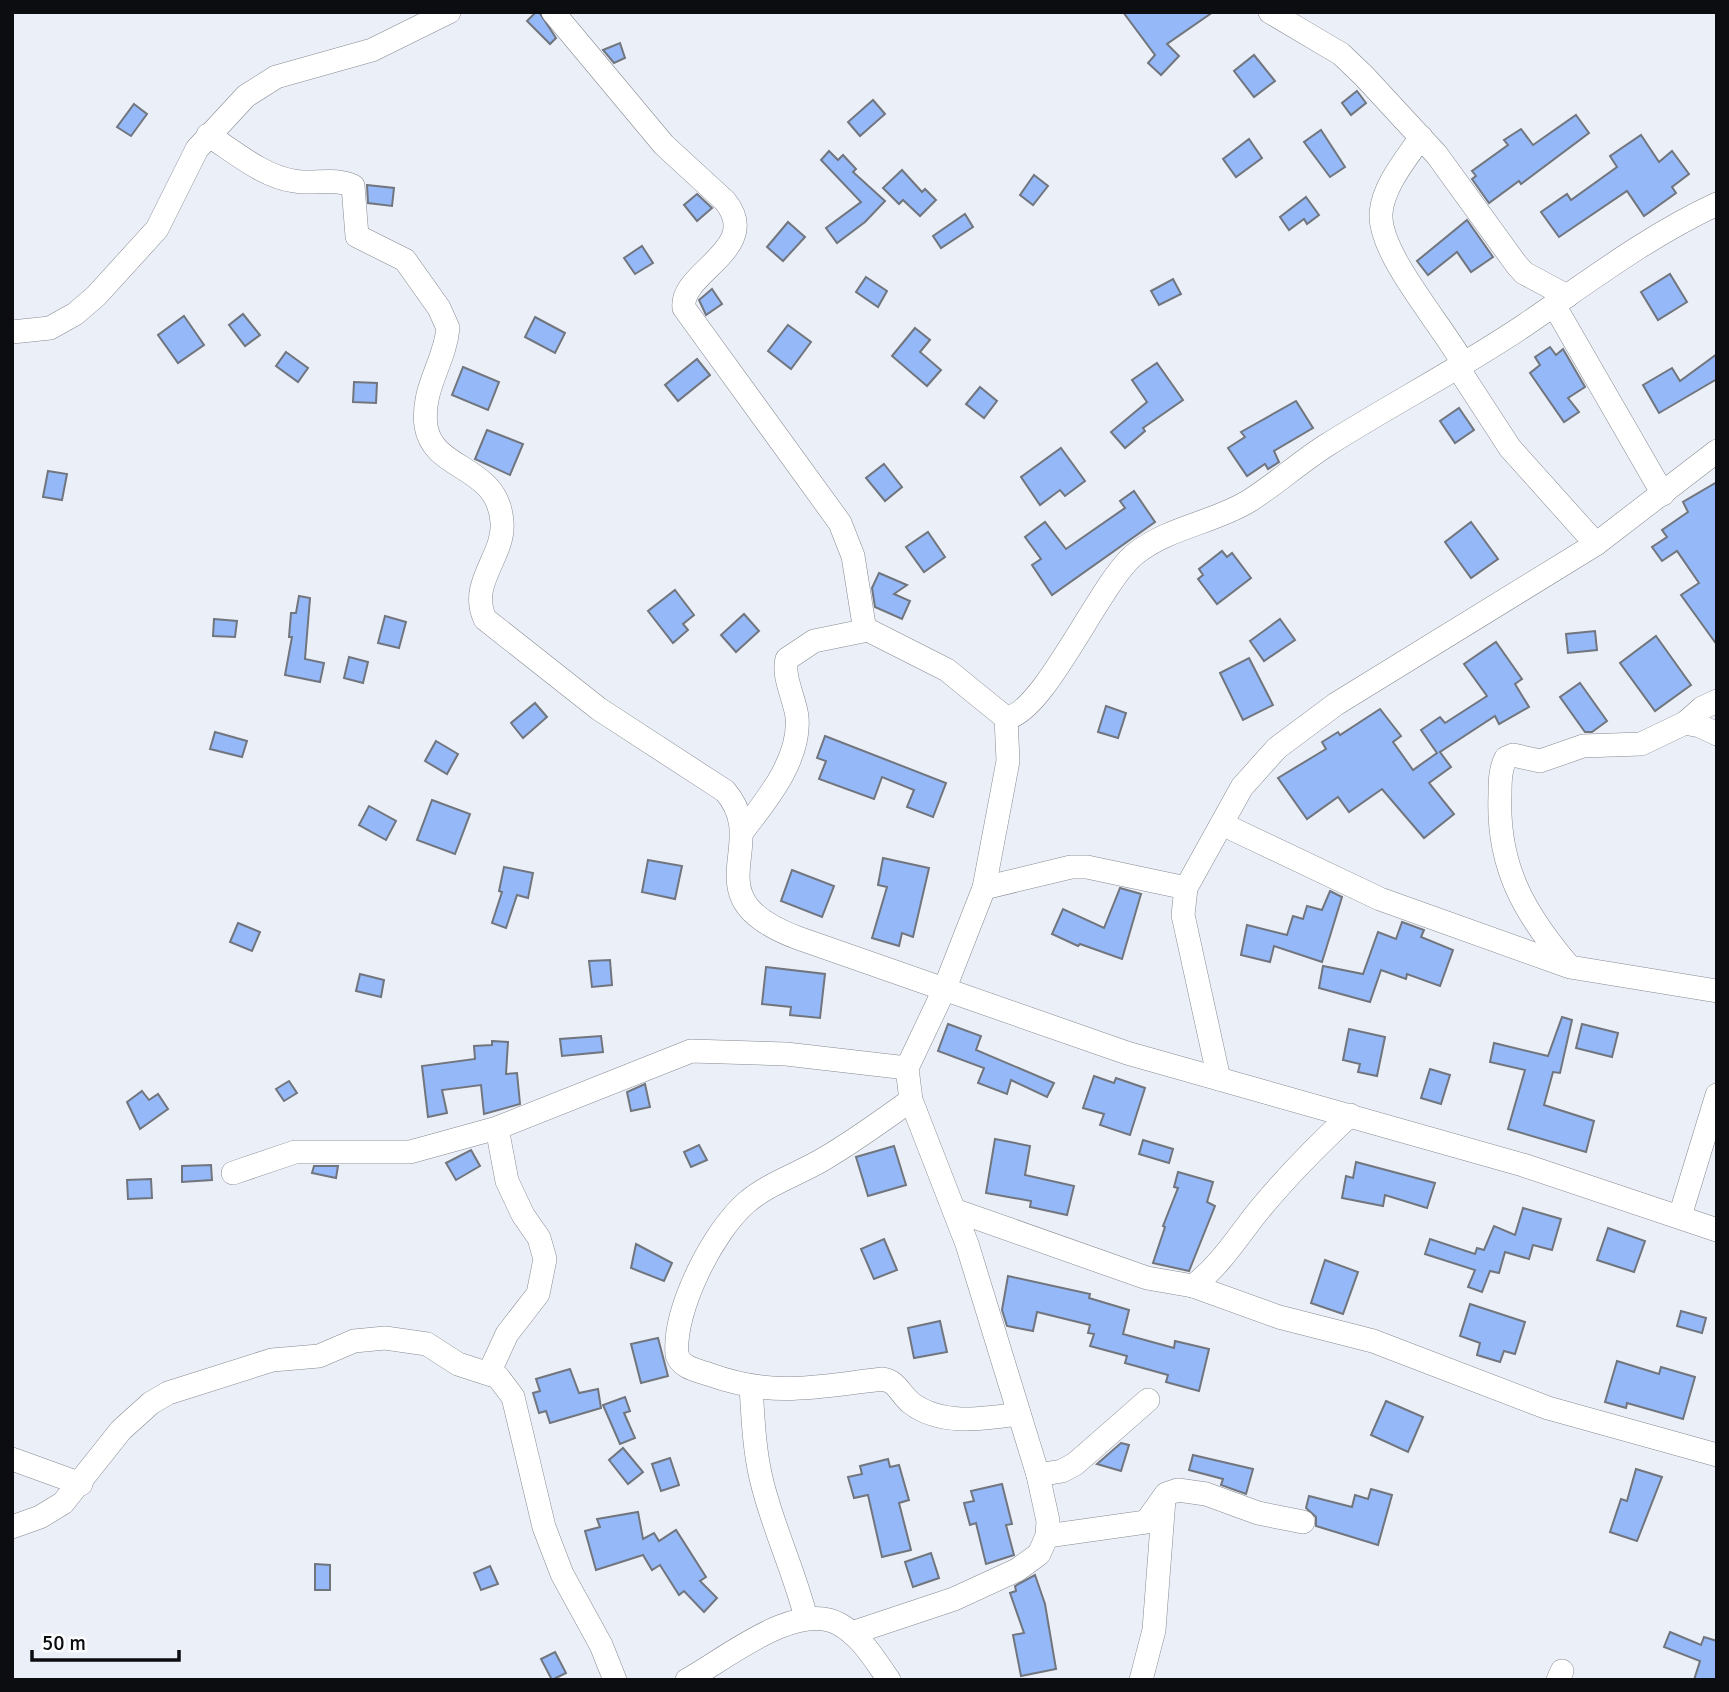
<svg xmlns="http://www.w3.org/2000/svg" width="1729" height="1692" font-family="Signika,sans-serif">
  <rect width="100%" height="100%" fill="#ebeff8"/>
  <g fill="#95b9f8" stroke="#71757d" stroke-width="2">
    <polygon points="536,12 539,12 556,38 550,44 527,21"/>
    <polygon points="1123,12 1213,12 1167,44 1179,56 1161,75 1148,63 1155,55"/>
    <polygon points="620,43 625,58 614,63 603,50"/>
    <polygon points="1254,55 1275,81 1254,97 1234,71"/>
    <polygon points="1357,91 1366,103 1351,115 1342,103"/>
    <polygon points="873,100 885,114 860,136 848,122"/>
    <polygon points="134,104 147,114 131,136 117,127"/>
    <polygon points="1576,115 1589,133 1521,184 1519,181 1489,203 1472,179 1476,176 1472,171 1508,145 1504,140 1521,129 1533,145"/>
    <polygon points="1321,130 1345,167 1330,177 1304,142"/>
    <polygon points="1641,135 1659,162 1672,151 1689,174 1672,187 1676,193 1644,216 1627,191 1559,237 1541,212 1567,194 1571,200 1617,167 1610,156"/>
    <polygon points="1249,139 1262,158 1236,177 1223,159"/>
    <polygon points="829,151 838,160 843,155 856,169 853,172 885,201 865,222 837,243 826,228 861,202 821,160"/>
    <polygon points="902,170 922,192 925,189 936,200 920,216 903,200 899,204 883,188"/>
    <polygon points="1034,175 1048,186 1033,205 1020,195"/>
    <polygon points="367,185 394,188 392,206 368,203"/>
    <polygon points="697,194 712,208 697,221 684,205"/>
    <polygon points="1306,197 1319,215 1307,224 1304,219 1289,230 1280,217"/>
    <polygon points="965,214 973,227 941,248 933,236"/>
    <polygon points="1467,220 1493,257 1471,272 1457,252 1428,275 1417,261"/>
    <polygon points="788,222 805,237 783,261 767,247"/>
    <polygon points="642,246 653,263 635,274 624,258"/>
    <polygon points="1670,274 1687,302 1658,320 1641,292"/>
    <polygon points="866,277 887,291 878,307 856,292"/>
    <polygon points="1173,279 1181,294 1159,305 1151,291"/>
    <polygon points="712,289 722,304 706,315 699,300"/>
    <polygon points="243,314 260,335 245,346 229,325"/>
    <polygon points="184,316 204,345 178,363 158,335"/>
    <polygon points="535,317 565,333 555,353 525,337"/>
    <polygon points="788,325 811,342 791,369 768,351"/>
    <polygon points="915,328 930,340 920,352 941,370 927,386 892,356"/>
    <polygon points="1550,347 1556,355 1563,349 1585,387 1568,398 1579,412 1564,422 1530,373 1540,365 1535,357"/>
    <polygon points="286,352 308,368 298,382 276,366"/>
    <polygon points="1717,354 1717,379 1659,413 1643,385 1672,368 1680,381"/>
    <polygon points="697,359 710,375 678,401 665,385"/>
    <polygon points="1157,363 1183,400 1143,428 1145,431 1125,448 1111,432 1147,402 1132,380"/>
    <polygon points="463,367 499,382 488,410 452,395"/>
    <polygon points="354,382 377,383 376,403 353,402"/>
    <polygon points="980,387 997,401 984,418 966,404"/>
    <polygon points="1296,401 1313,428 1274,451 1279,462 1268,469 1265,464 1247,476 1228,448 1245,437 1241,432"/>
    <polygon points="1459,408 1474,430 1455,443 1440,421"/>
    <polygon points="487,430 523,444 510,475 475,459"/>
    <polygon points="1061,448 1085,481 1065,496 1060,490 1040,505 1021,477"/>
    <polygon points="884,464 902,487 885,501 866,478"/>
    <polygon points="48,471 67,474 62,500 43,497"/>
    <polygon points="1717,482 1717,645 1681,595 1699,583 1677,551 1662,561 1652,547 1667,537 1662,530 1688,512 1683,502"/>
    <polygon points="1134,491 1155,522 1052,595 1032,565 1041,559 1025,537 1045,522 1066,549 1125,508 1120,501"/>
    <polygon points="1471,522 1498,559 1471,578 1445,542"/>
    <polygon points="928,532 945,557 924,572 906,547"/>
    <polygon points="1222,551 1227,557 1232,553 1251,578 1217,604 1198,579 1203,575 1199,569"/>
    <polygon points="879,573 907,585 894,594 910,601 902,619 875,607 872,588"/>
    <polygon points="675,590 694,615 683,624 688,630 673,643 648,611"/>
    <polygon points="299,596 310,598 305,659 324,663 320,682 285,675 292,637 289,637 291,613 296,613"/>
    <polygon points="744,614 759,631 736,652 721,635"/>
    <polygon points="385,616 406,622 399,648 378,643"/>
    <polygon points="214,619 237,621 235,637 213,636"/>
    <polygon points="1280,619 1295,640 1264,661 1250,641"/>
    <polygon points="1595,631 1597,650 1568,653 1566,634"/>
    <polygon points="1656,636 1691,685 1655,711 1620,663"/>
    <polygon points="1496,642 1522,679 1515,684 1529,707 1499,724 1495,716 1440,752 1451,767 1429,783 1454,814 1424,838 1382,789 1349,812 1338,797 1307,819 1278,778 1326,749 1322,742 1338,732 1340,735 1380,709 1401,736 1393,742 1413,770 1437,753 1421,730 1440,717 1445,723 1487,696 1464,664"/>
    <polygon points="349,657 368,662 363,683 344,678"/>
    <polygon points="1249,658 1273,705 1243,720 1220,673"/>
    <polygon points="1580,683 1607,721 1592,732 1585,732 1560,697"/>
    <polygon points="535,703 547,717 523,738 511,723"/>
    <polygon points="1106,706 1126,713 1118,738 1098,732"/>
    <polygon points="215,732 247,741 242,757 210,749"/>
    <polygon points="825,736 946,783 933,817 907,807 914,790 882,777 874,799 819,779 826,761 817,758"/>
    <polygon points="436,741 458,754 447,774 425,761"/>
    <polygon points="432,800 470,814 455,854 417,840"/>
    <polygon points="369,806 396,821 386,840 359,825"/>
    <polygon points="883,858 929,868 913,937 902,933 899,946 872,938 887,887 878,885"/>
    <polygon points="648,860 682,866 675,899 642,892"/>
    <polygon points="504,867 533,873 528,898 517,895 506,928 492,923 502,892 499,891"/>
    <polygon points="792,870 834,886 822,917 781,901"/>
    <polygon points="1120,888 1141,894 1122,959 1080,944 1078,946 1052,934 1063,909 1104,928"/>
    <polygon points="1330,891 1342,897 1322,962 1274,946 1270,962 1241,955 1247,925 1287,935 1293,916 1303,919 1307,906 1322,910"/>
    <polygon points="1402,922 1424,930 1421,937 1453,950 1440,986 1407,974 1406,979 1381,970 1370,1002 1319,988 1323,966 1363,974 1378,932 1396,939"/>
    <polygon points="238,923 260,932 252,951 230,942"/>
    <polygon points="610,960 612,985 592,987 589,961"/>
    <polygon points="766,967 825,974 820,1018 790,1015 791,1007 762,1004"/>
    <polygon points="360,974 384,980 381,997 356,991"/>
    <polygon points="1562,1017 1572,1020 1560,1073 1553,1072 1544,1105 1594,1121 1586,1152 1508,1129 1525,1070 1490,1062 1494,1043 1548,1056"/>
    <polygon points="948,1024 981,1036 976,1050 1054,1083 1047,1097 1011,1080 1007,1094 978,1083 984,1068 938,1051"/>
    <polygon points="1582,1024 1618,1033 1612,1057 1576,1048"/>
    <polygon points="1349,1029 1385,1037 1377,1076 1358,1072 1360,1064 1343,1060"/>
    <polygon points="601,1036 603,1052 562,1056 560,1039"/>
    <polygon points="492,1041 508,1042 506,1074 517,1073 520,1104 484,1114 481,1085 442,1090 447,1113 428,1117 422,1066 475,1059 474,1046 492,1045"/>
    <polygon points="1430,1069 1450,1075 1441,1104 1421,1098"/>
    <polygon points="1094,1076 1114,1083 1116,1078 1145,1088 1130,1135 1100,1125 1104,1114 1083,1108"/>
    <polygon points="289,1081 297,1093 284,1101 276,1089"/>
    <polygon points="645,1084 650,1107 631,1111 627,1092"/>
    <polygon points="142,1091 149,1100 158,1094 168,1109 140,1129 127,1102"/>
    <polygon points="995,1139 1030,1146 1025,1175 1074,1186 1067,1215 1030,1207 1031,1201 986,1193"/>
    <polygon points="1143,1140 1173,1149 1169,1163 1139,1154"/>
    <polygon points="699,1145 707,1160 691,1167 684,1152"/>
    <polygon points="894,1146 906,1185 868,1196 856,1157"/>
    <polygon points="471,1150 480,1166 456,1180 446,1163"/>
    <polygon points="1356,1162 1435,1183 1427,1208 1385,1195 1383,1206 1342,1198 1346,1176 1353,1178"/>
    <polygon points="211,1165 212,1180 182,1182 182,1166"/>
    <polygon points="314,1166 338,1166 336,1178 312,1173"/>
    <polygon points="1178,1172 1213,1182 1207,1202 1215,1206 1189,1271 1153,1263 1165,1227 1163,1226 1178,1188 1174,1187"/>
    <polygon points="151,1179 152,1198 128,1199 127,1180"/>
    <polygon points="1523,1208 1561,1219 1552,1250 1533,1245 1529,1259 1505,1252 1499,1273 1490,1271 1482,1292 1468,1287 1475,1270 1425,1254 1430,1239 1475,1254 1477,1248 1484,1250 1494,1226 1515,1235"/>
    <polygon points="1608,1228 1645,1241 1634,1272 1597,1260"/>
    <polygon points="884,1239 897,1270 874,1279 861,1249"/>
    <polygon points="636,1244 672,1263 664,1281 631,1268"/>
    <polygon points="1325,1260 1358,1272 1343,1314 1311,1303"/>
    <polygon points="1008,1276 1090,1294 1089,1298 1129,1310 1123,1334 1174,1348 1175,1341 1209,1349 1199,1391 1166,1382 1168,1375 1125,1363 1127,1356 1090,1346 1094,1334 1088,1333 1090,1325 1037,1312 1033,1331 1007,1326 1002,1310"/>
    <polygon points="1470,1304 1525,1322 1515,1354 1504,1351 1500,1362 1477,1355 1480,1343 1460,1336"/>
    <polygon points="1681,1311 1706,1318 1702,1333 1677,1326"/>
    <polygon points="940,1321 947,1352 914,1358 908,1328"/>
    <polygon points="658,1338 668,1376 641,1383 631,1344"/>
    <polygon points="1617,1361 1659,1374 1661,1367 1695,1377 1683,1419 1627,1403 1626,1408 1605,1402"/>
    <polygon points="570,1369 579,1393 598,1389 601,1408 550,1423 546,1411 539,1413 533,1393 540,1391 536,1379"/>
    <polygon points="625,1397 630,1411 624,1413 635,1438 620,1444 603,1405"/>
    <polygon points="1386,1401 1423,1417 1408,1452 1371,1435"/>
    <polygon points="1121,1443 1129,1445 1121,1471 1097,1464"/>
    <polygon points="623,1448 643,1472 628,1484 609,1460"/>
    <polygon points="1193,1455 1253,1469 1246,1494 1221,1485 1223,1479 1189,1470"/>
    <polygon points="670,1458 679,1485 661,1491 652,1464"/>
    <polygon points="888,1459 890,1467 899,1465 909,1500 899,1503 911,1550 882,1557 868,1495 854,1498 848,1477 862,1474 860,1466"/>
    <polygon points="1636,1469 1662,1477 1637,1541 1610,1532 1621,1499 1627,1501"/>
    <polygon points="1002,1484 1012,1524 1006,1525 1014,1555 986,1564 976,1523 970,1525 964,1503 974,1501 971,1491"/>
    <polygon points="1371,1489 1392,1495 1378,1545 1316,1526 1316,1517 1306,1508 1309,1496 1352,1507 1355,1495 1368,1499"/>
    <polygon points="638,1512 643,1539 654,1533 659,1541 676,1530 706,1577 700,1581 717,1598 704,1612 684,1591 679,1595 660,1565 652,1570 643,1555 596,1570 585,1531 600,1527 597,1519"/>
    <polygon points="931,1553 939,1578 913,1587 905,1562"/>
    <polygon points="315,1564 330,1565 330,1590 315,1590"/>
    <polygon points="490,1566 498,1584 481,1590 474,1573"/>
    <polygon points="1035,1575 1045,1604 1056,1669 1021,1676 1013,1635 1024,1633 1010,1593 1016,1591 1015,1586"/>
    <polygon points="1670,1632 1701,1645 1704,1637 1717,1641 1717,1680 1694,1680 1700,1661 1664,1647"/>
    <polygon points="555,1652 566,1673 552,1680 541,1659"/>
  </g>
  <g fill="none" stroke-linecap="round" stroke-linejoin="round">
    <g stroke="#868a91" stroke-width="24">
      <g id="minor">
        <path d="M553,12l111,133 61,56c39,48 -46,71 -41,107l156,215 13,33 11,69 4,5 79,40 59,48c38,-4 94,-136 129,-164 34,-27 78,-31 114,-53 27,-17 51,-39 78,-56 65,-41 134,-77 198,-120 63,-43 123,-89 192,-121"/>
        <polyline points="1270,12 1341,54 1364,76 1437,155 1516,264 1524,273 1567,296"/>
        <path d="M208,135c27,17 54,41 86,46 21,4 39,-4 59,5l4,50 48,24 34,48 9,20c-3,34 -27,61 -22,98 7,46 72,38 76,96 3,34 -34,61 -17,97l114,90 126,82c48,55 -37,106 73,147l329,115 396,112 194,65"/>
        <path d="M1421,137c-15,22 -38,49 -40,76 -3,41 63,114 83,152"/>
        <polyline points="1554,305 1663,494"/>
        <polyline points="12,332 50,328 75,314 96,296 157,229 197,149 246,96 276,77 372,50 449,12"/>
        <polyline points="1458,368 1510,448 1596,544"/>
        <polyline points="1685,723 1702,708 1717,701"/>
        <polyline points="1222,824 1380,899 1570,967 1717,991"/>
        <path d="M742,832c24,-31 59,-73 55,-115 -2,-18 -15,-41 -10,-58l27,-18 54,-11"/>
        <polyline points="984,888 1071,867 1087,867 1186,888"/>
        <path d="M1568,965c-44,-52 -71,-99 -68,-170 0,-12 0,-26 6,-37l7,-3 27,6 43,-15 58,-2 44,-21 15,3 17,8"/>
        <polyline points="1219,1079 1183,915 1186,888 1242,787 1277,748 1336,704 1596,544 1717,451"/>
        <path d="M911,1100c-29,21 -58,42 -89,60 -24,14 -54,24 -75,42 -34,29 -74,108 -70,153 5,13 19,15 31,19 66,24 108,13 174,5 15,2 18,15 29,24 30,23 73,16 108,11"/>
        <polyline points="233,1173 295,1152 410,1152 497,1128 691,1051 786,1054 907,1068"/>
        <polyline points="954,1210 1147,1278 1193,1286 1279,1317 1373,1341 1548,1408 1717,1455"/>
        <polyline points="1680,1216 1717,1095"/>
        <path d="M1193,1286c28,-21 45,-50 67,-77 28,-34 59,-65 90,-94"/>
        <polyline points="489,1373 507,1334 538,1294 545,1259 539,1238 523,1215 507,1181 497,1128"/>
        <path d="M751,1387c2,30 3,61 10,91 11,48 33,92 45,140"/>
        <polyline points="12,1459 81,1484"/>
        <polyline points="1038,1475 1062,1471 1075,1464 1148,1400"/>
        <polyline points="12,1527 40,1517 63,1503 121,1430 151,1403 168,1393 272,1360 319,1356 354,1341 385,1338 427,1344 458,1364 498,1377 513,1397 544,1527 562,1574 601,1645 615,1680"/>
        <polyline points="1047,1536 1146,1522 1166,1494 1178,1490 1206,1494 1258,1513 1303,1522"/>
        <polyline points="852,1633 954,1599 1017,1570 1039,1554 1047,1536 1048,1521 1038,1475 967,1244 911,1100 907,1068 944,990 984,888 1008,761 1006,718"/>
        <path d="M687,1680c37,-20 109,-80 152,-56 22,12 36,36 50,56"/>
        <polyline points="1141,1680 1154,1630 1164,1499"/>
        <polyline points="1558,1680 1562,1671"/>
      </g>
    </g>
    <use href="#minor" stroke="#fff" stroke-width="23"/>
  </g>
  <rect width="1729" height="1692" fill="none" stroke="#0c0d10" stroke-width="28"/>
  <path d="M32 1650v10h147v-10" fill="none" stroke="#0c0d10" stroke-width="3.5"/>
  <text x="42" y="1650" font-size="21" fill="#0c0d10" stroke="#fbfcfe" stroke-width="5" paint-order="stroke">50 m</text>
</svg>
